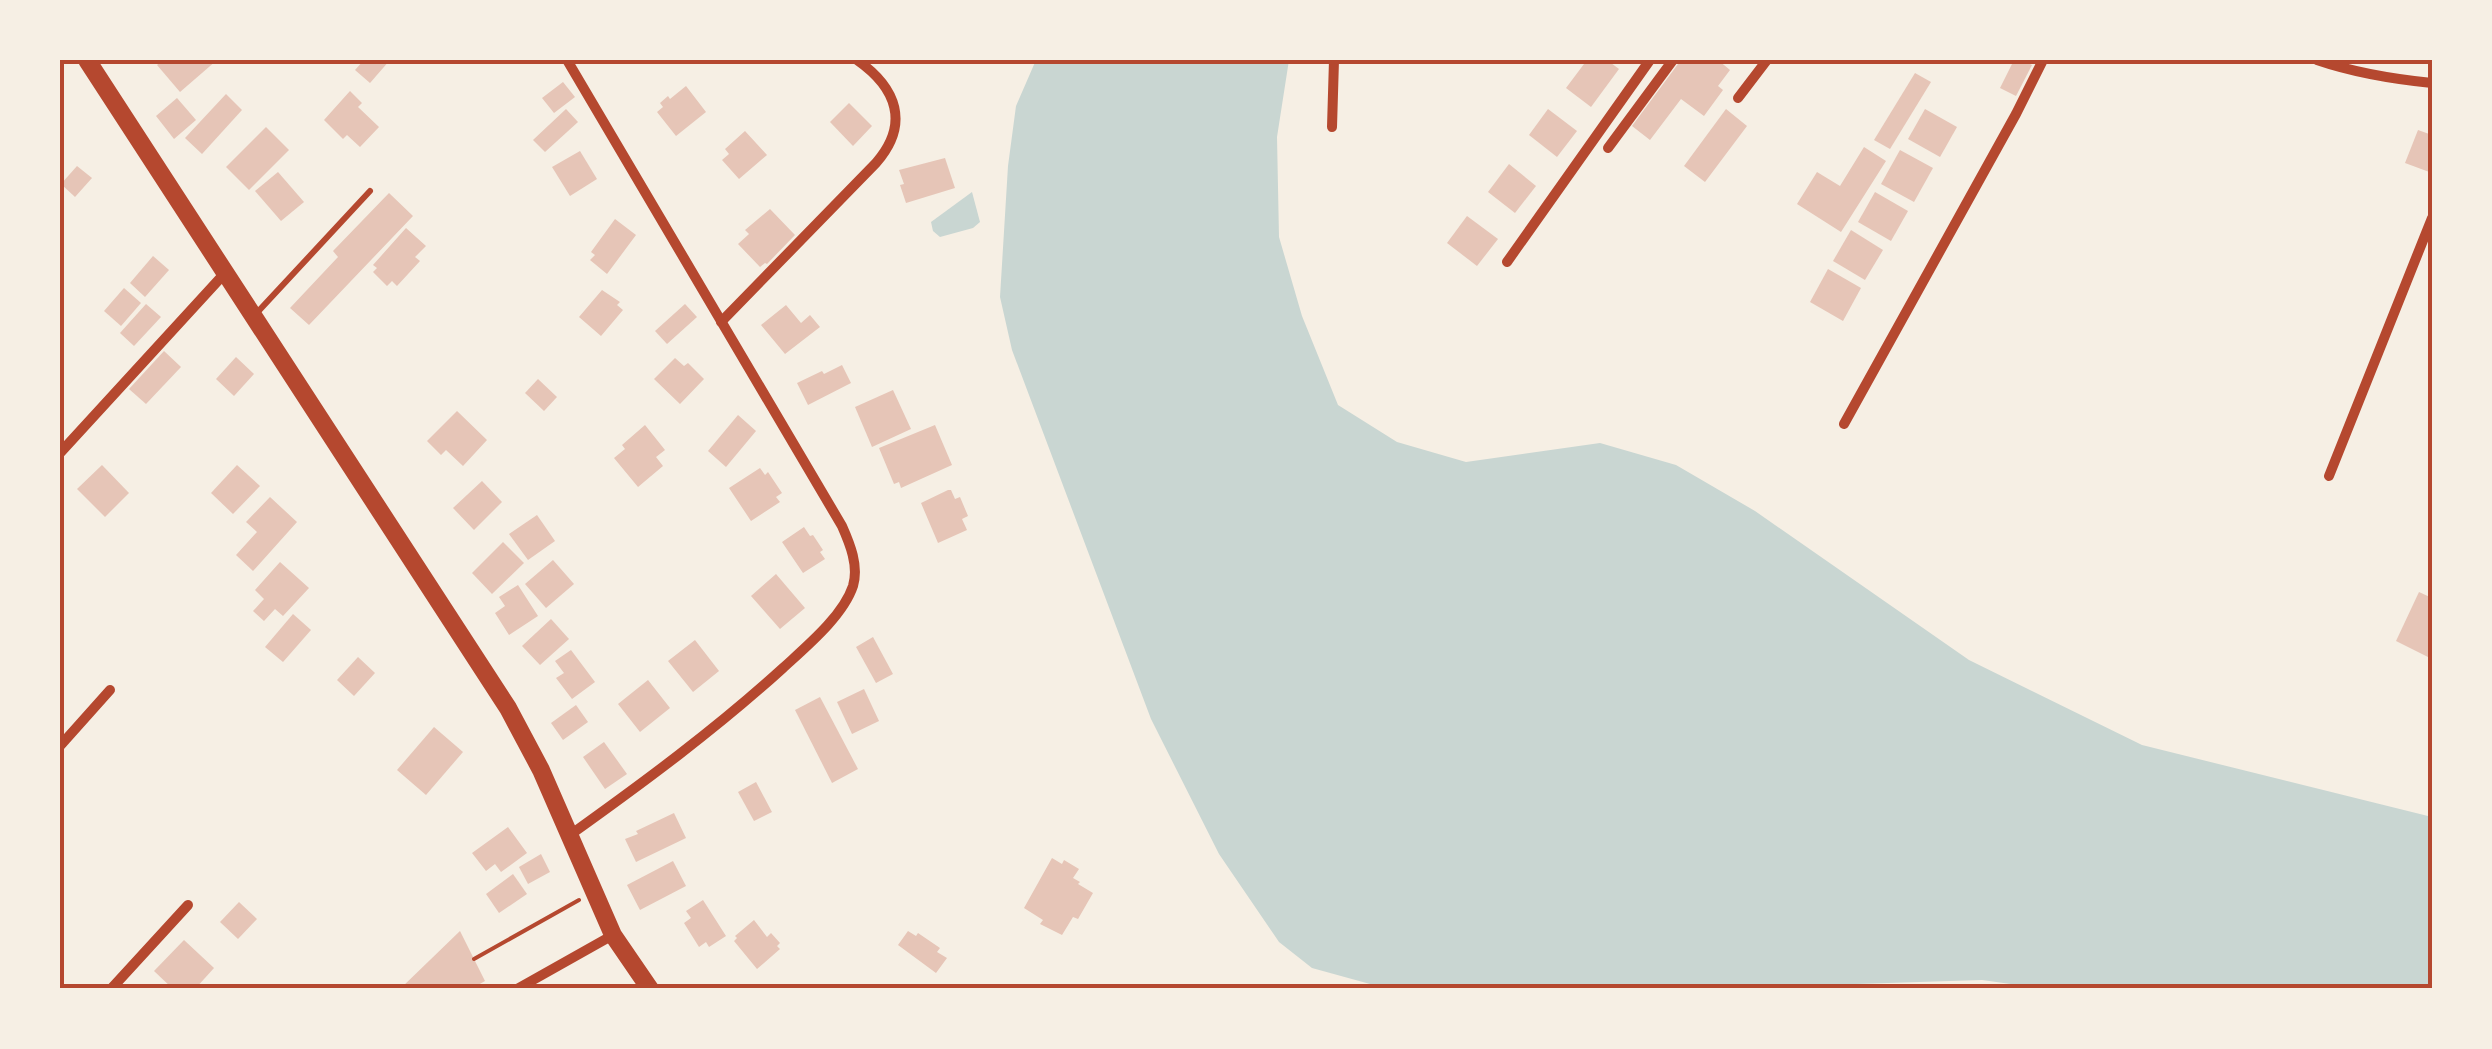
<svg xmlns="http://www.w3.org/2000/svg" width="2492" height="1049" font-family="'Archivo Narrow',sans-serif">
  <rect width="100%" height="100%" fill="#f6efe4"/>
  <g fill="#c9d6d2">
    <polygon points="1036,60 1289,60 1277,137 1279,237 1302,316 1338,405 1397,442 1466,462 1600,443 1676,465 1755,511 1969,660 2142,745 2432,817 2432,989 2047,989 1982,980 1699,989 1465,989 1370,984 1312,968 1279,942 1219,854 1151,719 1012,350 1000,297 1008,166 1016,106"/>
    <polygon points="972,192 980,222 973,228 940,237 933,231 931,222"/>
  </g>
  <g fill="#e6c5b7">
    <polygon points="163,60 217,60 180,92 157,65"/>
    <polygon points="364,60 390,60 370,83 355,70"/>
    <polygon points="1587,60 1607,60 1619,69 1591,107 1566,88"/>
    <polygon points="1681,60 1718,60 1730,70 1718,86 1723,90 1704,116 1681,99 1650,140 1632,126"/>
    <polygon points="2014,60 2022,60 2032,65 2016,96 2000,88"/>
    <polygon points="1915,73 1931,82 1890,149 1874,140"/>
    <polygon points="563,82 575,97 554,113 542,98"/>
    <polygon points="686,86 706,112 676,136 657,112 663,107 660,103 668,96 670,99"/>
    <polygon points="350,91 362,103 358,107 379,127 360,147 347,135 343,139 324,120"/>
    <polygon points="226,94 242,110 202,154 185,138"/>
    <polygon points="177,98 196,120 174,139 156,116"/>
    <polygon points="849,103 872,126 853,146 830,122"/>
    <polygon points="566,109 578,122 545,152 533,140"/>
    <polygon points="1548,109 1577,131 1557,157 1529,135"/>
    <polygon points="1726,109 1747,126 1705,182 1684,166"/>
    <polygon points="1925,109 1957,127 1940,157 1908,139"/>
    <polygon points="266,127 289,150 249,190 226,167"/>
    <polygon points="2418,130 2432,135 2432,173 2405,163"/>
    <polygon points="745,131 767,155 739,179 722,160 729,154 725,149"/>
    <polygon points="1864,147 1886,161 1841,232 1797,204 1817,172 1840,186"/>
    <polygon points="1900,150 1933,168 1914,202 1881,184"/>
    <polygon points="580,151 597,179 570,196 552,167"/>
    <polygon points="945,158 955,188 906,203 900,185 904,184 899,170"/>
    <polygon points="1509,164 1536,186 1515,213 1488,192"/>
    <polygon points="77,166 92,178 75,197 61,184"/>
    <polygon points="278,172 304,202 281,221 255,191"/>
    <polygon points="1875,192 1908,211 1891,241 1858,222"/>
    <polygon points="389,193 413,216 309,325 290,308 338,257 333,251"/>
    <polygon points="770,209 795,235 767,264 765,263 760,267 738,244 749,234 745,230"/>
    <polygon points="1467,216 1498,239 1477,266 1447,243"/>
    <polygon points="615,219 636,235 607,274 590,260 595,255 591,252"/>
    <polygon points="406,228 426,246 415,257 420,261 397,286 392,281 387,286 373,272 377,268 373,265"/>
    <polygon points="1851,230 1883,250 1865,280 1833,261"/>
    <polygon points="153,256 169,270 145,297 130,283"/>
    <polygon points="1828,269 1861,288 1843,321 1810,302"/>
    <polygon points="124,288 141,303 121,326 104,311"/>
    <polygon points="602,290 620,302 617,305 623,310 601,336 579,317"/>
    <polygon points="146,304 161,317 134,346 120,333"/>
    <polygon points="685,304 697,317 667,344 655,331"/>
    <polygon points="786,305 801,323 810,315 820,327 785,354 761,325"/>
    <polygon points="164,351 181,367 146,404 129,389"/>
    <polygon points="236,357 254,374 234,396 216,379"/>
    <polygon points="675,358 684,366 688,363 704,379 680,404 654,379"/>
    <polygon points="842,365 851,383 808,405 797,383 822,371 824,374"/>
    <polygon points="538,379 557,397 544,411 525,393"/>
    <polygon points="893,390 911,429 872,447 855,407"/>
    <polygon points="457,411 487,440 463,466 446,450 441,455 427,441"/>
    <polygon points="738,415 756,431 726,467 708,451"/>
    <polygon points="645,425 665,450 656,457 663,466 638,487 614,458 625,449 622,445"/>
    <polygon points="935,425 952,465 901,488 899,482 894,484 879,448"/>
    <polygon points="102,465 129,493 105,517 77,489"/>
    <polygon points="237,465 260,486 233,514 211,493"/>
    <polygon points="760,468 765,475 768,472 782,493 776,497 780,502 751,521 729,488"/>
    <polygon points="482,481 502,502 474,530 453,508"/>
    <polygon points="948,490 951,490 955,499 960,497 968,516 962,519 967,530 938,543 921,503"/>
    <polygon points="270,497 297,522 253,571 236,555 257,532 246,522"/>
    <polygon points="537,515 555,541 528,560 509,534"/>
    <polygon points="804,527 810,536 813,535 823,550 820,552 825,559 803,573 782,542"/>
    <polygon points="503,542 524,563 492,594 472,573"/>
    <polygon points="553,560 574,584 546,608 525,584"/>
    <polygon points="280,562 309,588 283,616 275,609 264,621 253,611 264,599 255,590"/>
    <polygon points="776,574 805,608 780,629 751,596"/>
    <polygon points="518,585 538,616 509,635 495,613 505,606 499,597"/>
    <polygon points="2419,592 2432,598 2432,659 2396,641"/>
    <polygon points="293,614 311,630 283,662 265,647"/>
    <polygon points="551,619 569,639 540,665 522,646"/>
    <polygon points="873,637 893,674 876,683 856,647"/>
    <polygon points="695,640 719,671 693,692 668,661"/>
    <polygon points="571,650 595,682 572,699 556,678 564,673 555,661"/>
    <polygon points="358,657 375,673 354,696 337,680"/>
    <polygon points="648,680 670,708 640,732 618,704"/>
    <polygon points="864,689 879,721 852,734 837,702"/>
    <polygon points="820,697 858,769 832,783 795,710"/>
    <polygon points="576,705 588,722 563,740 551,723"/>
    <polygon points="434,727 463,752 426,795 397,770"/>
    <polygon points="604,742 627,774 605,789 583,757"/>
    <polygon points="756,782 772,812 754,821 738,792"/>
    <polygon points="674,813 686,838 636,862 625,839 638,834 636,831"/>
    <polygon points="508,827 527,853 501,872 495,864 486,871 472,853"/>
    <polygon points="541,854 550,872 528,884 519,867"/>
    <polygon points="1052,858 1062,864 1064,860 1079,869 1073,878 1080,882 1078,884 1093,893 1078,919 1073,917 1062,935 1040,924 1043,920 1024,908"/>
    <polygon points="673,861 686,886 640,910 627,885"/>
    <polygon points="513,874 527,894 499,913 486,894"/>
    <polygon points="703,900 726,936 709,947 706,942 699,947 684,923 691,918 686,911"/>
    <polygon points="239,902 257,919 238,939 220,922"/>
    <polygon points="754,920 767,937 771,933 780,943 777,946 780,949 757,969 734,941 737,938 735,936"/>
    <polygon points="460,931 485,981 471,989 400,989"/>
    <polygon points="908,931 916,936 918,933 940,948 937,952 947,958 936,973 898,945"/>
    <polygon points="184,940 214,968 195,989 173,989 154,971"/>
  </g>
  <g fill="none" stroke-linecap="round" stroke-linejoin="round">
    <polyline stroke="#b5482f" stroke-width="4" points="474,959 579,900"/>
    <polyline stroke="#b5482f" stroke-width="6" points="254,316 370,191"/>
    <g stroke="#b5482f" stroke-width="10">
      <path d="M567,60l275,466c8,18 17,40 11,60 -10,30 -46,60 -70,82 -67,61 -139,114 -213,167"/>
      <path d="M2317,60c38,13 75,19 115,23"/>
      <polyline points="1738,98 1767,60"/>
      <polyline points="1332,127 1334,60"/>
      <polyline points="1608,148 1673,60"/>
      <polyline points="1507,262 1650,60"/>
      <path d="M721,322l155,-159c34,-39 21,-75 -19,-103"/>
      <polyline points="1844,424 2016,114 2043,60"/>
      <polyline points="60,453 225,273"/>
      <polyline points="2329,476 2432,218"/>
      <polyline points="60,746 110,690"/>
      <polyline points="111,989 188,905"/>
      <polyline points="517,989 613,935"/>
    </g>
    <polyline stroke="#b5482f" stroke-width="18" points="87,60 508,708 541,770 613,935 650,989"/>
  </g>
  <rect width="2492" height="1049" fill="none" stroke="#f6efe4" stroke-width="125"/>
  <rect x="62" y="62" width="2368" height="924" fill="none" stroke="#b5482f" stroke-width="4"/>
</svg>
